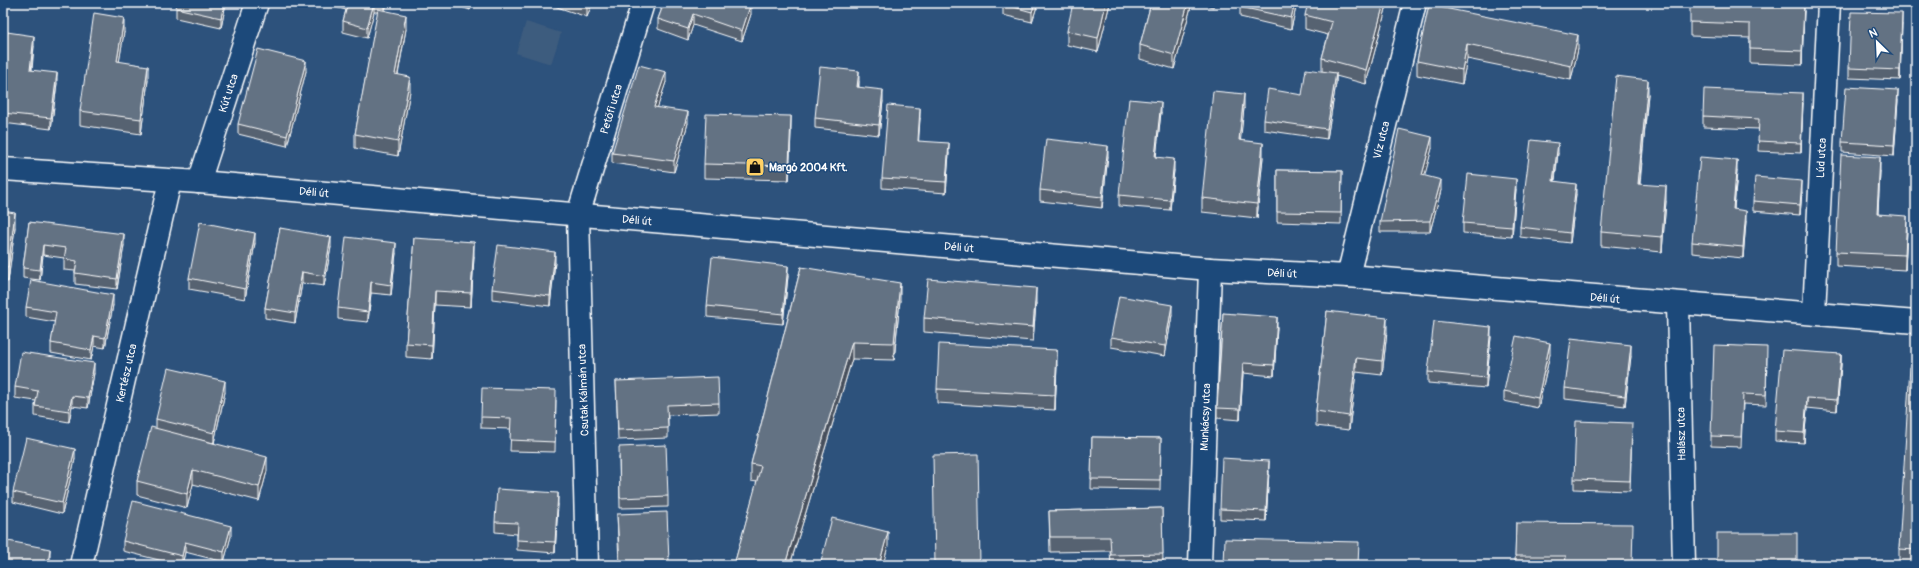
<svg xmlns="http://www.w3.org/2000/svg" width="1919" height="568" font-family="Pangolin,sans-serif">
  <rect width="100%" height="100%" fill="#2d527c"/>
  <filter id="ink" filterUnits="userSpaceOnUse"><feTurbulence type="fractalNoise" baseFrequency=".025" numOctaves="2"/><feDisplacementMap in="SourceGraphic" scale="8" xChannelSelector="R" yChannelSelector="G"/><feConvolveMatrix kernelMatrix="1 2 1 2 8 2 1 2 1" color-interpolation-filters="sRGB"/></filter>
  <g filter="url(#ink)">
    <polygon fill="#3e5c7e" points="526,22 561,33 551,64 516,53"/>
    <g fill="none" stroke-linecap="round" stroke-linejoin="round">
      <g stroke="#fff" stroke-width="25">
        <g id="minor">
          <polyline points="199,182 257,3"/>
          <polyline points="1348,276 1415,3"/>
          <polyline points="1678,304 1684,565"/>
          <polyline points="1814,313 1829,3"/>
          <polyline points="81,565 170,181"/>
          <polyline points="587,565 578,215 643,3"/>
          <polyline points="1200,565 1210,269"/>
        </g>
      </g>
      <g stroke="#fff" stroke-width="25">
        <polyline id="tertiary" points="3,169 199,182 1210,269 1348,276 1916,322"/>
      </g>
      <use href="#minor" stroke="#1f4a7a" stroke-width="22"/>
      <use href="#tertiary" stroke="#1f4a7a" stroke-width="22"/>
    </g>
    <g fill="#566271" stroke="#fff">
      <polygon points="226,3 221,28 176,18 176,8"/>
      <polygon points="320,3 387,3 385,11 406,29 398,75 410,91 398,156 355,148 355,134 378,12 374,12 367,38 343,32 343,21 346,10"/>
      <polygon points="449,3 472,3 470,10"/>
      <polygon points="545,3 592,3 587,17"/>
      <polygon points="664,3 751,14 742,41 693,25 688,40 658,29 658,19"/>
      <polygon points="1003,3 1038,3 1032,22 1003,15"/>
      <polygon points="1110,3 1098,52 1067,45 1067,31"/>
      <polygon points="1122,3 1134,3 1133,5"/>
      <polygon points="1151,3 1192,3 1174,69 1140,59 1140,45"/>
      <polygon points="1197,3 1214,3 1213,7"/>
      <polygon points="1297,3 1291,29 1240,17 1240,7"/>
      <polygon points="1387,3 1387,5 1366,84 1336,76 1336,83 1327,139 1264,130 1264,120 1302,95 1322,71 1322,58 1328,35 1305,29 1305,15"/>
      <polygon points="1429,5 1578,49 1571,80 1467,59 1462,84 1417,75 1417,61"/>
      <polygon points="1804,11 1802,65 1750,63 1750,38 1690,36 1690,22"/>
      <polygon points="1902,24 1900,80 1849,78 1849,68"/>
      <polygon points="124,32 119,62 148,80 141,134 80,125 80,111"/>
      <polygon points="1916,43 1916,70 1914,70 1914,56"/>
      <polygon points="34,46 32,70 57,83 51,129 3,123 3,64"/>
      <polygon points="306,71 287,146 238,134 238,124"/>
      <polygon points="859,81 859,88 883,101 879,135 815,128 815,118"/>
      <polygon points="666,82 657,108 688,123 674,172 612,163 612,153"/>
      <polygon points="1648,94 1640,184 1666,201 1662,252 1601,246 1601,232"/>
      <polygon points="1898,100 1894,156 1842,152 1842,142"/>
      <polygon points="1803,103 1801,153 1758,151 1759,129 1703,127 1703,116"/>
      <polygon points="1244,108 1240,140 1263,157 1257,218 1202,212 1202,198"/>
      <polygon points="1161,112 1156,157 1174,170 1170,210 1119,206 1119,195"/>
      <polygon points="920,118 918,141 949,153 946,193 882,188 882,178"/>
      <polygon points="791,131 789,180 704,178 704,164"/>
      <polygon points="1432,148 1424,176 1441,190 1430,232 1380,232 1380,222"/>
      <polygon points="1558,153 1555,181 1576,194 1570,243 1520,237 1520,227"/>
      <polygon points="1108,156 1102,208 1040,201 1040,190"/>
      <polygon points="1277,170 1342,171 1341,224 1277,222"/>
      <polygon points="1737,171 1734,210 1746,221 1743,258 1692,253 1692,242"/>
      <polygon points="1880,171 1878,214 1907,230 1905,270 1836,266 1836,252"/>
      <polygon points="1516,189 1512,237 1463,233 1463,223"/>
      <polygon points="1802,192 1800,215 1753,211 1753,201"/>
      <polygon points="3,211 15,227 8,282 3,281"/>
      <polygon points="29,222 124,245 117,289 75,284 75,271 64,270 64,258 43,255 40,280 23,278 23,268"/>
      <polygon points="280,228 331,247 324,286 302,283 295,323 265,318 265,308"/>
      <polygon points="414,238 474,256 471,307 435,305 432,359 406,357 406,343"/>
      <polygon points="255,243 245,299 189,289 189,278"/>
      <polygon points="396,253 391,295 371,293 368,322 338,319 338,308"/>
      <polygon points="555,262 550,306 492,299 492,289"/>
      <polygon points="801,267 900,300 894,360 852,359 790,565 734,565 757,482 751,481 751,464"/>
      <polygon points="788,276 783,324 707,317 707,306"/>
      <polygon points="1036,303 1033,341 924,332 924,318"/>
      <polygon points="113,305 105,348 94,346 91,360 51,353 51,343 55,322 26,317 26,307"/>
      <polygon points="1327,311 1387,332 1382,375 1356,372 1349,430 1316,426 1316,411"/>
      <polygon points="1223,313 1277,327 1274,376 1243,373 1240,420 1217,418 1217,408"/>
      <polygon points="1172,315 1165,356 1111,347 1111,337"/>
      <polygon points="1491,337 1486,388 1428,383 1428,372"/>
      <polygon points="1550,354 1538,408 1504,401 1504,391"/>
      <polygon points="1841,354 1841,365 1837,411 1807,408 1804,443 1775,441 1775,431"/>
      <polygon points="1631,356 1625,406 1565,399 1565,388"/>
      <polygon points="1767,357 1766,405 1743,404 1741,447 1711,446 1711,436"/>
      <polygon points="1057,365 1055,410 937,403 937,389"/>
      <polygon points="1916,366 1916,564 1899,563 1899,549"/>
      <polygon points="94,373 88,408 72,406 69,422 35,416 35,406 36,401 15,398 15,387"/>
      <polygon points="616,381 719,403 719,413 668,415 668,438 618,440"/>
      <polygon points="225,392 214,443 191,438 267,471 259,501 193,484 187,508 137,495 137,481 156,429 156,419"/>
      <polygon points="556,400 555,452 510,451 511,429 481,428 481,417"/>
      <polygon points="1632,433 1630,491 1574,489 1574,479"/>
      <polygon points="1092,437 1161,438 1160,490 1091,489"/>
      <polygon points="619,457 668,496 668,507 620,508"/>
      <polygon points="75,459 62,514 13,502 13,492"/>
      <polygon points="1269,471 1266,521 1220,519 1220,509"/>
      <polygon points="558,504 555,553 517,550 517,534 495,532 495,522"/>
      <polygon points="1162,508 1163,565 1111,565 1110,551 1050,552 1049,511"/>
      <polygon points="617,514 669,562 698,565 619,565"/>
      <polygon points="1516,523 1632,565 1515,565"/>
      <polygon points="231,536 224,562 185,552 182,565 179,565 123,551 123,541"/>
    </g>
    <g fill="#46505c" stroke="#fff">
      <polygon points="224,3 226,3 221,28 221,18"/>
      <polygon points="374,3 374,12 367,38 367,28"/>
      <polygon points="384,3 387,3 384,14"/>
      <polygon points="470,3 472,3 470,10"/>
      <polygon points="587,3 592,3 587,17"/>
      <polygon points="751,3 751,14 742,41 742,31"/>
      <polygon points="1035,3 1038,3 1032,22 1032,12"/>
      <polygon points="1106,3 1110,3 1098,52 1098,38"/>
      <polygon points="1188,3 1192,3 1174,69 1174,55"/>
      <polygon points="1295,3 1297,3 1291,29 1291,18"/>
      <polygon points="1384,3 1387,3 1387,5 1366,84 1366,70"/>
      <polygon points="1804,3 1804,11 1802,65 1802,51"/>
      <polygon points="1902,13 1902,24 1900,80 1900,70"/>
      <polygon points="693,14 693,25 688,40 688,29"/>
      <polygon points="406,15 406,29 395,89 395,74"/>
      <polygon points="124,18 124,32 117,75 117,61"/>
      <polygon points="1578,35 1578,49 1571,80 1571,66"/>
      <polygon points="34,36 34,46 30,80 30,70"/>
      <polygon points="1467,44 1467,59 1462,84 1462,70"/>
      <polygon points="306,61 306,71 287,146 287,136"/>
      <polygon points="148,66 148,80 141,134 141,119"/>
      <polygon points="859,71 859,81 857,98 857,87"/>
      <polygon points="666,72 666,82 654,118 654,107"/>
      <polygon points="57,73 57,83 51,129 51,118"/>
      <polygon points="1336,73 1336,83 1327,139 1327,129"/>
      <polygon points="410,77 410,91 398,156 398,142"/>
      <polygon points="1648,80 1648,94 1638,198 1638,184"/>
      <polygon points="883,90 883,101 879,135 879,125"/>
      <polygon points="1898,90 1898,100 1894,156 1894,145"/>
      <polygon points="1803,93 1803,103 1801,153 1801,143"/>
      <polygon points="1244,94 1244,108 1239,154 1239,140"/>
      <polygon points="1161,102 1161,112 1155,167 1155,157"/>
      <polygon points="920,108 920,118 918,151 918,141"/>
      <polygon points="688,112 688,123 674,172 674,161"/>
      <polygon points="791,116 791,131 789,180 789,166"/>
      <polygon points="1432,137 1432,148 1422,186 1422,175"/>
      <polygon points="949,143 949,153 946,193 946,182"/>
      <polygon points="1263,143 1263,157 1257,218 1257,204"/>
      <polygon points="1558,143 1558,153 1553,191 1553,181"/>
      <polygon points="1108,146 1108,156 1102,208 1102,197"/>
      <polygon points="1880,157 1880,171 1877,229 1877,214"/>
      <polygon points="1174,159 1174,170 1170,210 1170,200"/>
      <polygon points="1737,160 1737,171 1733,220 1733,209"/>
      <polygon points="1516,179 1516,189 1512,237 1512,227"/>
      <polygon points="1441,180 1441,190 1430,232 1430,221"/>
      <polygon points="1802,181 1802,192 1800,215 1800,205"/>
      <polygon points="1576,184 1576,194 1570,243 1570,233"/>
      <polygon points="1666,186 1666,201 1662,252 1662,237"/>
      <polygon points="1746,211 1746,221 1743,258 1743,247"/>
      <polygon points="15,213 15,227 8,282 8,268"/>
      <polygon points="1907,216 1907,230 1905,270 1905,255"/>
      <polygon points="255,233 255,243 245,299 245,289"/>
      <polygon points="124,234 124,245 117,289 117,279"/>
      <polygon points="331,237 331,247 324,286 324,276"/>
      <polygon points="474,242 474,256 471,307 471,293"/>
      <polygon points="396,243 396,253 391,295 391,285"/>
      <polygon points="43,245 43,255 40,280 40,270"/>
      <polygon points="555,252 555,262 550,306 550,296"/>
      <polygon points="788,266 788,276 783,324 783,314"/>
      <polygon points="302,272 302,283 295,323 295,313"/>
      <polygon points="371,282 371,293 368,322 368,312"/>
      <polygon points="900,283 900,300 894,360 894,343"/>
      <polygon points="1036,288 1036,303 1033,341 1033,327"/>
      <polygon points="435,291 435,305 432,359 432,345"/>
      <polygon points="113,295 113,305 105,348 105,338"/>
      <polygon points="1172,305 1172,315 1165,356 1165,346"/>
      <polygon points="1277,317 1277,327 1274,376 1274,365"/>
      <polygon points="1387,318 1387,332 1382,375 1382,361"/>
      <polygon points="1491,327 1491,337 1486,388 1486,378"/>
      <polygon points="94,336 94,346 91,360 91,350"/>
      <polygon points="852,342 852,359 790,565 785,565"/>
      <polygon points="1550,343 1550,354 1538,408 1538,398"/>
      <polygon points="1631,345 1631,356 1625,406 1625,396"/>
      <polygon points="1057,350 1057,365 1055,410 1055,395"/>
      <polygon points="1841,354 1841,365 1837,411 1837,400"/>
      <polygon points="1356,358 1356,372 1349,430 1349,416"/>
      <polygon points="94,363 94,373 88,408 88,398"/>
      <polygon points="1243,363 1243,373 1240,420 1240,409"/>
      <polygon points="225,381 225,392 214,443 214,433"/>
      <polygon points="72,396 72,406 69,422 69,411"/>
      <polygon points="1807,398 1807,408 1804,443 1804,433"/>
      <polygon points="75,449 75,459 62,514 62,503"/>
      <polygon points="267,457 267,471 259,501 259,487"/>
      <polygon points="1269,461 1269,471 1266,521 1266,511"/>
      <polygon points="193,470 193,484 187,508 187,494"/>
      <polygon points="558,493 558,504 555,553 555,542"/>
      <polygon points="231,526 231,536 224,562 224,552"/>
      <polygon points="888,532 888,546 883,565 879,565"/>
      <polygon points="185,542 185,552 182,565 182,556"/>
      <polygon points="50,549 50,565 48,565"/>
    </g>
    <g fill="#647283" stroke="#fff">
      <polygon points="177,3 224,3 221,18 176,8"/>
      <polygon points="348,3 374,3 367,28 343,21"/>
      <polygon points="664,3 751,3 742,31 693,14 688,29 658,19"/>
      <polygon points="1003,3 1035,3 1032,12 1003,4"/>
      <polygon points="1073,3 1106,3 1098,38 1067,31"/>
      <polygon points="1151,3 1188,3 1174,55 1140,45"/>
      <polygon points="1241,3 1295,3 1291,18 1240,7"/>
      <polygon points="1308,3 1384,3 1366,70 1322,58 1332,22 1305,15"/>
      <polygon points="1690,3 1804,3 1802,51 1750,49 1750,24 1690,22"/>
      <polygon points="1429,5 1578,35 1571,66 1467,44 1462,70 1417,61"/>
      <polygon points="378,9 406,15 395,74 410,77 398,142 355,134"/>
      <polygon points="1851,12 1902,13 1900,70 1849,68"/>
      <polygon points="94,13 124,18 117,61 148,66 141,119 80,111"/>
      <polygon points="7,32 34,36 30,70 57,73 51,118 3,113 3,64"/>
      <polygon points="1916,43 1916,56 1914,56"/>
      <polygon points="258,49 306,61 287,136 238,124"/>
      <polygon points="639,65 666,72 654,107 688,112 674,161 612,153"/>
      <polygon points="820,67 859,71 857,87 883,90 879,125 815,118"/>
      <polygon points="1306,69 1336,73 1327,129 1264,120 1268,89 1302,95"/>
      <polygon points="1616,76 1648,80 1638,184 1666,186 1662,237 1601,232"/>
      <polygon points="1846,87 1898,90 1894,145 1842,142"/>
      <polygon points="1704,89 1803,93 1801,143 1758,141 1759,119 1703,116"/>
      <polygon points="1213,91 1244,94 1239,140 1263,143 1257,204 1202,198"/>
      <polygon points="1129,99 1161,102 1155,157 1174,159 1170,200 1119,195"/>
      <polygon points="888,105 920,108 918,141 949,143 946,182 882,178"/>
      <polygon points="706,114 791,116 789,166 704,164"/>
      <polygon points="1399,129 1432,137 1422,175 1441,180 1430,221 1380,222"/>
      <polygon points="1046,139 1108,146 1102,197 1040,190"/>
      <polygon points="1531,140 1558,143 1553,181 1576,184 1570,233 1520,227"/>
      <polygon points="1841,155 1880,157 1877,214 1907,216 1905,255 1836,252"/>
      <polygon points="1700,157 1737,160 1733,209 1746,211 1743,247 1692,242"/>
      <polygon points="1277,170 1342,171 1341,213 1277,212"/>
      <polygon points="1468,174 1516,179 1512,227 1463,223"/>
      <polygon points="1755,177 1802,181 1800,205 1753,201"/>
      <polygon points="3,211 15,213 8,268 3,267"/>
      <polygon points="29,222 124,234 117,279 75,273 77,261 64,259 66,248 43,245 40,270 23,268"/>
      <polygon points="200,222 255,233 245,289 189,278"/>
      <polygon points="280,228 331,237 324,276 302,272 295,313 265,308"/>
      <polygon points="346,237 396,243 391,285 371,282 368,312 338,308"/>
      <polygon points="414,238 474,242 471,293 435,291 432,345 406,343"/>
      <polygon points="498,245 555,252 550,296 492,289"/>
      <polygon points="712,257 788,266 783,314 707,306"/>
      <polygon points="801,267 900,283 894,343 852,342 785,565 734,565 761,466 751,464"/>
      <polygon points="928,279 1036,288 1033,327 924,318"/>
      <polygon points="31,280 113,295 105,338 94,336 91,350 51,343 56,312 26,307"/>
      <polygon points="1119,296 1172,305 1165,346 1111,337"/>
      <polygon points="1327,311 1387,318 1382,361 1356,358 1349,416 1316,411"/>
      <polygon points="1223,313 1277,317 1274,365 1243,363 1240,409 1217,408"/>
      <polygon points="1434,321 1491,327 1486,378 1428,372"/>
      <polygon points="1516,336 1550,343 1538,398 1504,391"/>
      <polygon points="1571,338 1631,345 1625,396 1565,388"/>
      <polygon points="939,344 1057,350 1055,395 937,389"/>
      <polygon points="1714,345 1767,347 1766,395 1743,394 1741,437 1711,436"/>
      <polygon points="1782,350 1841,354 1837,400 1807,398 1804,433 1775,431"/>
      <polygon points="21,352 94,363 88,398 72,396 69,411 35,406 38,391 15,387"/>
      <polygon points="1910,366 1916,366 1916,550 1899,549"/>
      <polygon points="168,368 225,381 214,433 156,419"/>
      <polygon points="718,377 719,403 667,405 668,428 618,430 616,381"/>
      <polygon points="482,388 556,390 555,442 510,440 511,418 481,417"/>
      <polygon points="1576,421 1632,423 1630,481 1574,479"/>
      <polygon points="151,427 267,457 259,487 193,470 187,494 137,481"/>
      <polygon points="1092,437 1161,438 1160,480 1091,479"/>
      <polygon points="26,438 75,449 62,503 13,492"/>
      <polygon points="666,445 668,496 620,498 619,447"/>
      <polygon points="978,454 980,565 935,565 933,455"/>
      <polygon points="1222,458 1269,461 1266,511 1220,509"/>
      <polygon points="497,489 558,493 555,542 517,540 518,523 495,522"/>
      <polygon points="133,501 231,526 224,552 185,542 182,556 123,541"/>
      <polygon points="1162,508 1163,554 1111,555 1110,537 1050,537 1049,511"/>
      <polygon points="667,512 669,562 698,560 698,565 620,565 617,514"/>
      <polygon points="832,518 888,532 879,565 820,565"/>
      <polygon points="1516,523 1633,524 1632,565 1565,565 1566,556 1515,556"/>
      <rect x="1717" y="533" width="80" height="32"/>
      <polygon points="1225,539 1359,542 1358,565 1224,565"/>
      <polygon points="3,540 50,549 48,565 3,565"/>
    </g>
  </g>
  <defs>
    <g id="shop-square" transform="scale(1)"><rect x="-9" y="-9" width="18" height="18" rx="4" fill="#ffd166" stroke="#1f4a7a"/><path d="M-5-2.5h2.3a2.7 3.5 0 0 1 5.4 0H5L5.5 6h-11ZM-1.5-2.5h3a1.5 2.3 0 0 0-3 0Z" fill="#111"/></g>
  </defs>
  <g fill-rule="evenodd">
    <use href="#shop-square" x="755" y="167"/>
  </g>
  <g text-anchor="middle" stroke-width="3" stroke-linejoin="round" paint-order="stroke">
    <g font-size="11" fill="#fff" stroke="#1f4a7a">
      <text transform="translate(228 93) rotate(-72)" y="4">Kút utca</text>
      <text transform="translate(611 109) rotate(-73)" y="4">Petőfi utca</text>
      <text transform="translate(1381 140) rotate(-76)" y="4">Víz utca</text>
      <text transform="translate(1821 158) rotate(-87)" y="4">Lúd utca</text>
      <text transform="translate(314 192) rotate(5)" y="4">Déli út</text>
      <text transform="translate(637 220) rotate(5)" y="4">Déli út</text>
      <text transform="translate(959 247) rotate(5)" y="4">Déli út</text>
      <text transform="translate(1282 273) rotate(3)" y="4">Déli út</text>
      <text transform="translate(1605 298) rotate(5)" y="4">Déli út</text>
      <text transform="translate(126 373) rotate(-77)" y="4">Kertész utca</text>
      <text transform="translate(583 390) rotate(-92)" y="4">Csutak Kálmán utca</text>
      <text transform="translate(1205 417) rotate(-88)" y="4">Munkácsy utca</text>
      <text transform="translate(1681 434) rotate(-91)" y="4">Halász utca</text>
    </g>
    <g font-size="11" font-weight="bold" fill="#fff" stroke="#1f4a7a" text-anchor="start">
      <text x="769" y="171">Margó 2004 Kft.</text>
    </g>
  </g>
  <rect width="1919" height="568" fill="none" stroke="#1f4a7a" stroke-width="16"/>
  <rect x="8" y="8" width="1903" height="552" fill="none" stroke="#fff" stroke-width="1.5" filter="url(#ink)"/>
  <g transform="translate(1877 42) rotate(336)" stroke="#1f4a7a" stroke-width="3" paint-order="stroke">
  <path d="M0-3L7 15L0 10L-7 15Z" fill="#ffffff"/>
  <text y="-6" font-size="11" font-weight="bold" text-anchor="middle" fill="#ffffff">N</text>
  </g>
</svg>
